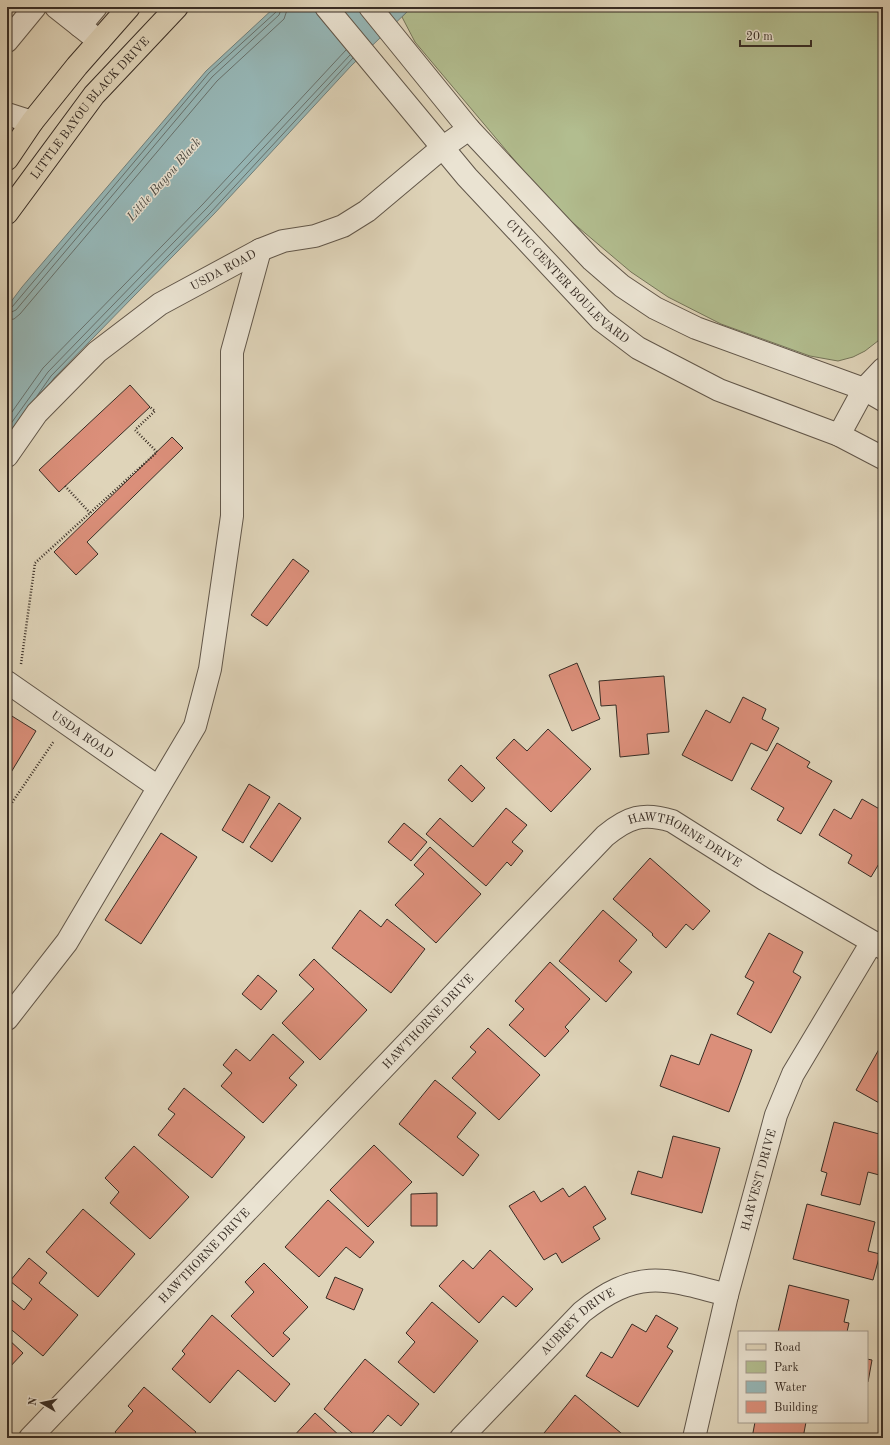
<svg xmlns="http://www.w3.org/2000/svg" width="890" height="1445" font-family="'Old Standard TT',serif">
  <rect width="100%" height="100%" fill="#dfd4b9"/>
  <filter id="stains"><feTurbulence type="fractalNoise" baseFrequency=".005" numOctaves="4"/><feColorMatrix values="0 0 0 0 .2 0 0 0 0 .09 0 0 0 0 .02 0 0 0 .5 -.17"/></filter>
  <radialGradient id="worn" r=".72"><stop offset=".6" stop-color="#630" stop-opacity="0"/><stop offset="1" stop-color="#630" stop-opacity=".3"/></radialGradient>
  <polygon fill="#b2bd8f" stroke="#75755a" points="412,7 883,7 883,337 865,351 853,357 838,361 810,356 721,324 668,297 631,272 553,206 415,42 402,17"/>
  <polygon fill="#96b7b7" stroke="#70807d" points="275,7 412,7 351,66 214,214 54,378 7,445 7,307 22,287 206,71"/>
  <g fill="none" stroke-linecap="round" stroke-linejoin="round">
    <g stroke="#67726e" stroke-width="1">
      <polyline points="7,309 12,307 209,73 276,12 277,7"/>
      <polyline points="7,314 16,310 212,77 279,15 282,7"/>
      <polyline points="7,320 14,319 20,314 217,81 284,19 288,7"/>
      <polyline points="37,396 51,376 211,212 353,58"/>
      <polyline points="7,419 43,368 203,204 346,50"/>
      <polyline points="7,429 48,372 207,208 350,55"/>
    </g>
  </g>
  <g fill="#db8f7a" stroke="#382d25">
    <polygon points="130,385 150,407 59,492 39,470"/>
    <polygon points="172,437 183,448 87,542 98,554 76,575 54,552"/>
    <polygon points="293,559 309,571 267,626 251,615"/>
    <polygon points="577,663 600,719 572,731 549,675"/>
    <polygon points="664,676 669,732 647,734 649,754 620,757 616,705 601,706 599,681"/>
    <polygon points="743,697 766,709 762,719 779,728 767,751 751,743 732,781 682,755 706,710 730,723"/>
    <polygon points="7,713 36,731 7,779"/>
    <polygon points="548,729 591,769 551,812 496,758 514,739 527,751"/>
    <polygon points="777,743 810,762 807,767 832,781 801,834 777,820 784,808 751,789"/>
    <polygon points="461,765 485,788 472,802 448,780"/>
    <polygon points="249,784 270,797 243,843 222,830"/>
    <polygon points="862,799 883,811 883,857 871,877 848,863 852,855 819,835 834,809 851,819"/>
    <polygon points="279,803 301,818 272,862 250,847"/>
    <polygon points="506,808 527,825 512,842 523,851 511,866 507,862 486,886 426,834 440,818 473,847"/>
    <polygon points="404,823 427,842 411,861 388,842"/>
    <polygon points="161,833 197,857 141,944 105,920"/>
    <polygon points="430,847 481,894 436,943 395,905 424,874 414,865"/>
    <polygon points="650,858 710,911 693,930 686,924 666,948 652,935 653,934 613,899"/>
    <polygon points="360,910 381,927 387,919 425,949 391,993 332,948"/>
    <polygon points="603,910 637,940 619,961 632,972 606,1002 559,961"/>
    <polygon points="769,933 803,952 793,972 801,977 771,1033 737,1014 754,982 745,977"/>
    <polygon points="314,959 367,1010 320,1060 282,1023 314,989 299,975"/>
    <polygon points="550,962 590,999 565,1027 569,1031 545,1057 509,1025 524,1009 515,1001"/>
    <polygon points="258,975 277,991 261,1010 242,994"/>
    <polygon points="488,1028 540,1075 499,1120 452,1078 476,1052 470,1047"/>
    <polygon points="273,1034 304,1062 289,1078 297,1085 263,1123 221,1086 232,1073 223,1065 236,1049 250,1061"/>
    <polygon points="711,1034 752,1050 729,1112 660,1086 671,1055 699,1065"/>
    <polygon points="883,1042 883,1100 881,1104 856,1090"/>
    <polygon points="435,1080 476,1113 457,1137 479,1155 463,1176 399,1124"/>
    <polygon points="184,1088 245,1137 212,1178 158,1135 175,1114 168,1109"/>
    <polygon points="834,1122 883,1135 883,1176 868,1172 860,1205 821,1195 827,1173 821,1171"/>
    <polygon points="673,1136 720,1148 702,1213 631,1194 638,1171 662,1178"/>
    <polygon points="374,1145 412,1182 368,1227 330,1190"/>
    <polygon points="134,1146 189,1197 150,1239 110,1203 119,1192 105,1178"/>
    <polygon points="585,1186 606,1219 593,1227 600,1239 562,1263 556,1253 544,1260 509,1206 534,1191 541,1202 563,1188 569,1197"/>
    <polygon points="437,1193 437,1226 411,1226 411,1194"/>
    <polygon points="328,1200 374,1242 360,1258 346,1247 319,1277 285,1247"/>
    <polygon points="807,1204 875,1222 868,1251 880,1254 873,1280 793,1259"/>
    <polygon points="83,1209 135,1254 98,1297 46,1252"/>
    <polygon points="490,1250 533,1289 516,1307 503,1296 479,1323 439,1286 463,1260 473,1269"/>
    <polygon points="29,1258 47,1273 39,1283 78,1315 43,1356 7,1326 7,1296 24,1310 32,1299 10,1281"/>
    <polygon points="264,1263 308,1307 283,1333 290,1339 273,1357 231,1316 254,1292 245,1282"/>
    <polygon points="335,1277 363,1289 354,1310 326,1298"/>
    <polygon points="789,1285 849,1300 844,1322 849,1323 847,1332 778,1332"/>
    <polygon points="432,1302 478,1341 434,1393 398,1362 415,1342 406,1333"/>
    <polygon points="212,1315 290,1384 275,1402 238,1370 210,1403 172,1369 185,1354 182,1351"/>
    <polygon points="656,1315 678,1328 667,1347 673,1351 638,1407 586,1376 601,1352 612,1358 632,1324 646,1332"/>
    <polygon points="7,1338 23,1353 7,1370"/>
    <polygon points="365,1359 419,1404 401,1426 388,1415 368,1438 358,1438 324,1409"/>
    <polygon points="867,1359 872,1360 868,1382 867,1382"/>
    <polygon points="144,1387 196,1432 191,1438 121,1438 115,1432 133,1411 128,1406"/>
    <polygon points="575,1395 627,1438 540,1438"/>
    <polygon points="315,1413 342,1438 292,1438"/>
    <polygon points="755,1422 806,1422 803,1438 752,1438"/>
  </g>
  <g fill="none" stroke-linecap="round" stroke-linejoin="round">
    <g stroke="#62574a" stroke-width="24">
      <g id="minor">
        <polyline points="56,7 99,41"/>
        <path id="s1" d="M326,7l141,170 134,143 37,28 81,42 120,45 44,23"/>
        <polyline points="370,7 469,129 592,260 622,286 655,308 696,328 864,389 883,400"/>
        <polyline points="80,26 96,7"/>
        <polyline points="7,41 35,7"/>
        <polyline points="7,114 32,122"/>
        <polyline points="839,435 864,389 883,369"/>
        <path id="s2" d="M7,456l30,-43 60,-61 63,-48 100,-54 23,-9 32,-5 28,-10 24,-15 75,-63 27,-19"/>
        <path id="s3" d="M7,682l151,105"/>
        <polyline points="7,1019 67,942 195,726 210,669 232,516 232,352 260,250"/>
        <path id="s4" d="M30,1438l575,-602c23,-19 38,-24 67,-15l92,58 119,69"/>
        <path id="s5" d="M461,1438l121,-126c55,-44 83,-34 145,-17"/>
        <path id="s6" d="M694,1438l33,-143 49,-180 17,-41 79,-132"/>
      </g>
    </g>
    <g stroke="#382d25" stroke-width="24">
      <g id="major">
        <polyline points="7,159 32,122 77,66 129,7"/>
        <path id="s7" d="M7,213l87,-118 83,-88"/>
      </g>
    </g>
    <g stroke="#382d25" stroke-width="2.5" stroke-dasharray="1 2" stroke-linecap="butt">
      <polyline points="65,486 90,513"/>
      <polyline points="21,664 35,563 157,452 135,430 155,411 150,407"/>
      <polyline points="7,810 54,741"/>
    </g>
    <use href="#minor" stroke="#eae3d2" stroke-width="22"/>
    <use href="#major" stroke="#dfd4b9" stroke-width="22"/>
  </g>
  <g text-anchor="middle" stroke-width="3" stroke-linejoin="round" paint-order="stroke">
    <g font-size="12" fill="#382d25" stroke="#eae3d2">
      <text dy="4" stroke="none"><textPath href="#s7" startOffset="134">LITTLE BAYOU BLACK DRIVE</textPath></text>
      <text dy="4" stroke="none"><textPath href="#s2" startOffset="289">USDA ROAD</textPath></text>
      <text dy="4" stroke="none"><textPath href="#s1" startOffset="366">CIVIC CENTER BOULEVARD</textPath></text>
      <text dy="4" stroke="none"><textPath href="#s3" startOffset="92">USDA ROAD</textPath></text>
      <text dy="4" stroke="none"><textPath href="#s4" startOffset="923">HAWTHORNE DRIVE</textPath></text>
      <text dy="4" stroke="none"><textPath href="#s4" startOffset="576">HAWTHORNE DRIVE</textPath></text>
      <text dy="4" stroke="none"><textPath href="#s6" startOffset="266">HARVEST DRIVE</textPath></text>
      <text dy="4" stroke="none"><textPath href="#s4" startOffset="252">HAWTHORNE DRIVE</textPath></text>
      <text dy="4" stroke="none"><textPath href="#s5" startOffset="165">AUBREY DRIVE</textPath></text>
    </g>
    <g font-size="13" font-style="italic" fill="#4b4942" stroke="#eae3d2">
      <text transform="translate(163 179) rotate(-49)" y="5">Little Bayou Black</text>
    </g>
  </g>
  <rect width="890" height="1445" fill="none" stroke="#dfd4b9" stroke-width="24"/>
  <rect x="8" y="8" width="874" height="1429" fill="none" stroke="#382d25" stroke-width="2"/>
  <rect x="12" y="12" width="866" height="1421" fill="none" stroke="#382d25"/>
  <rect x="738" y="1331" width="130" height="92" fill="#eae3d2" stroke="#a39a8d"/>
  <rect x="746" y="1344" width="20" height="6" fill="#dfd4b9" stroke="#a39a8d"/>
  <text x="774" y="1351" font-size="12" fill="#382d25">Road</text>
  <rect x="746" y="1361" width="20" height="12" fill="#b2bd8f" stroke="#a39a8d"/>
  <text x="774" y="1371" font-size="12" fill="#382d25">Park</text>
  <rect x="746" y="1381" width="20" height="12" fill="#96b7b7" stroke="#a39a8d"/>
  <text x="774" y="1391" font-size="12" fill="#382d25">Water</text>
  <rect x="746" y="1401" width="20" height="12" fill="#db8f7a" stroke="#a39a8d"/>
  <text x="774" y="1411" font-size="12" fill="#382d25">Building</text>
  <g transform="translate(42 1403) rotate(279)" stroke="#eae3d2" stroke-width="3" paint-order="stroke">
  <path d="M0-3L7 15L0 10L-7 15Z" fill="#382d25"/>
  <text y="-6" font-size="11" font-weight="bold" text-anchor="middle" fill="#382d25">N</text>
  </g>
  <path d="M740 40v6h71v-6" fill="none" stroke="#382d25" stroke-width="2"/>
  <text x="746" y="40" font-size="12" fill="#382d25" stroke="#eae3d2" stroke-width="3" paint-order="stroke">20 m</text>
  <rect width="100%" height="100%" filter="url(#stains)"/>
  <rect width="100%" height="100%" fill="url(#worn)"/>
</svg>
